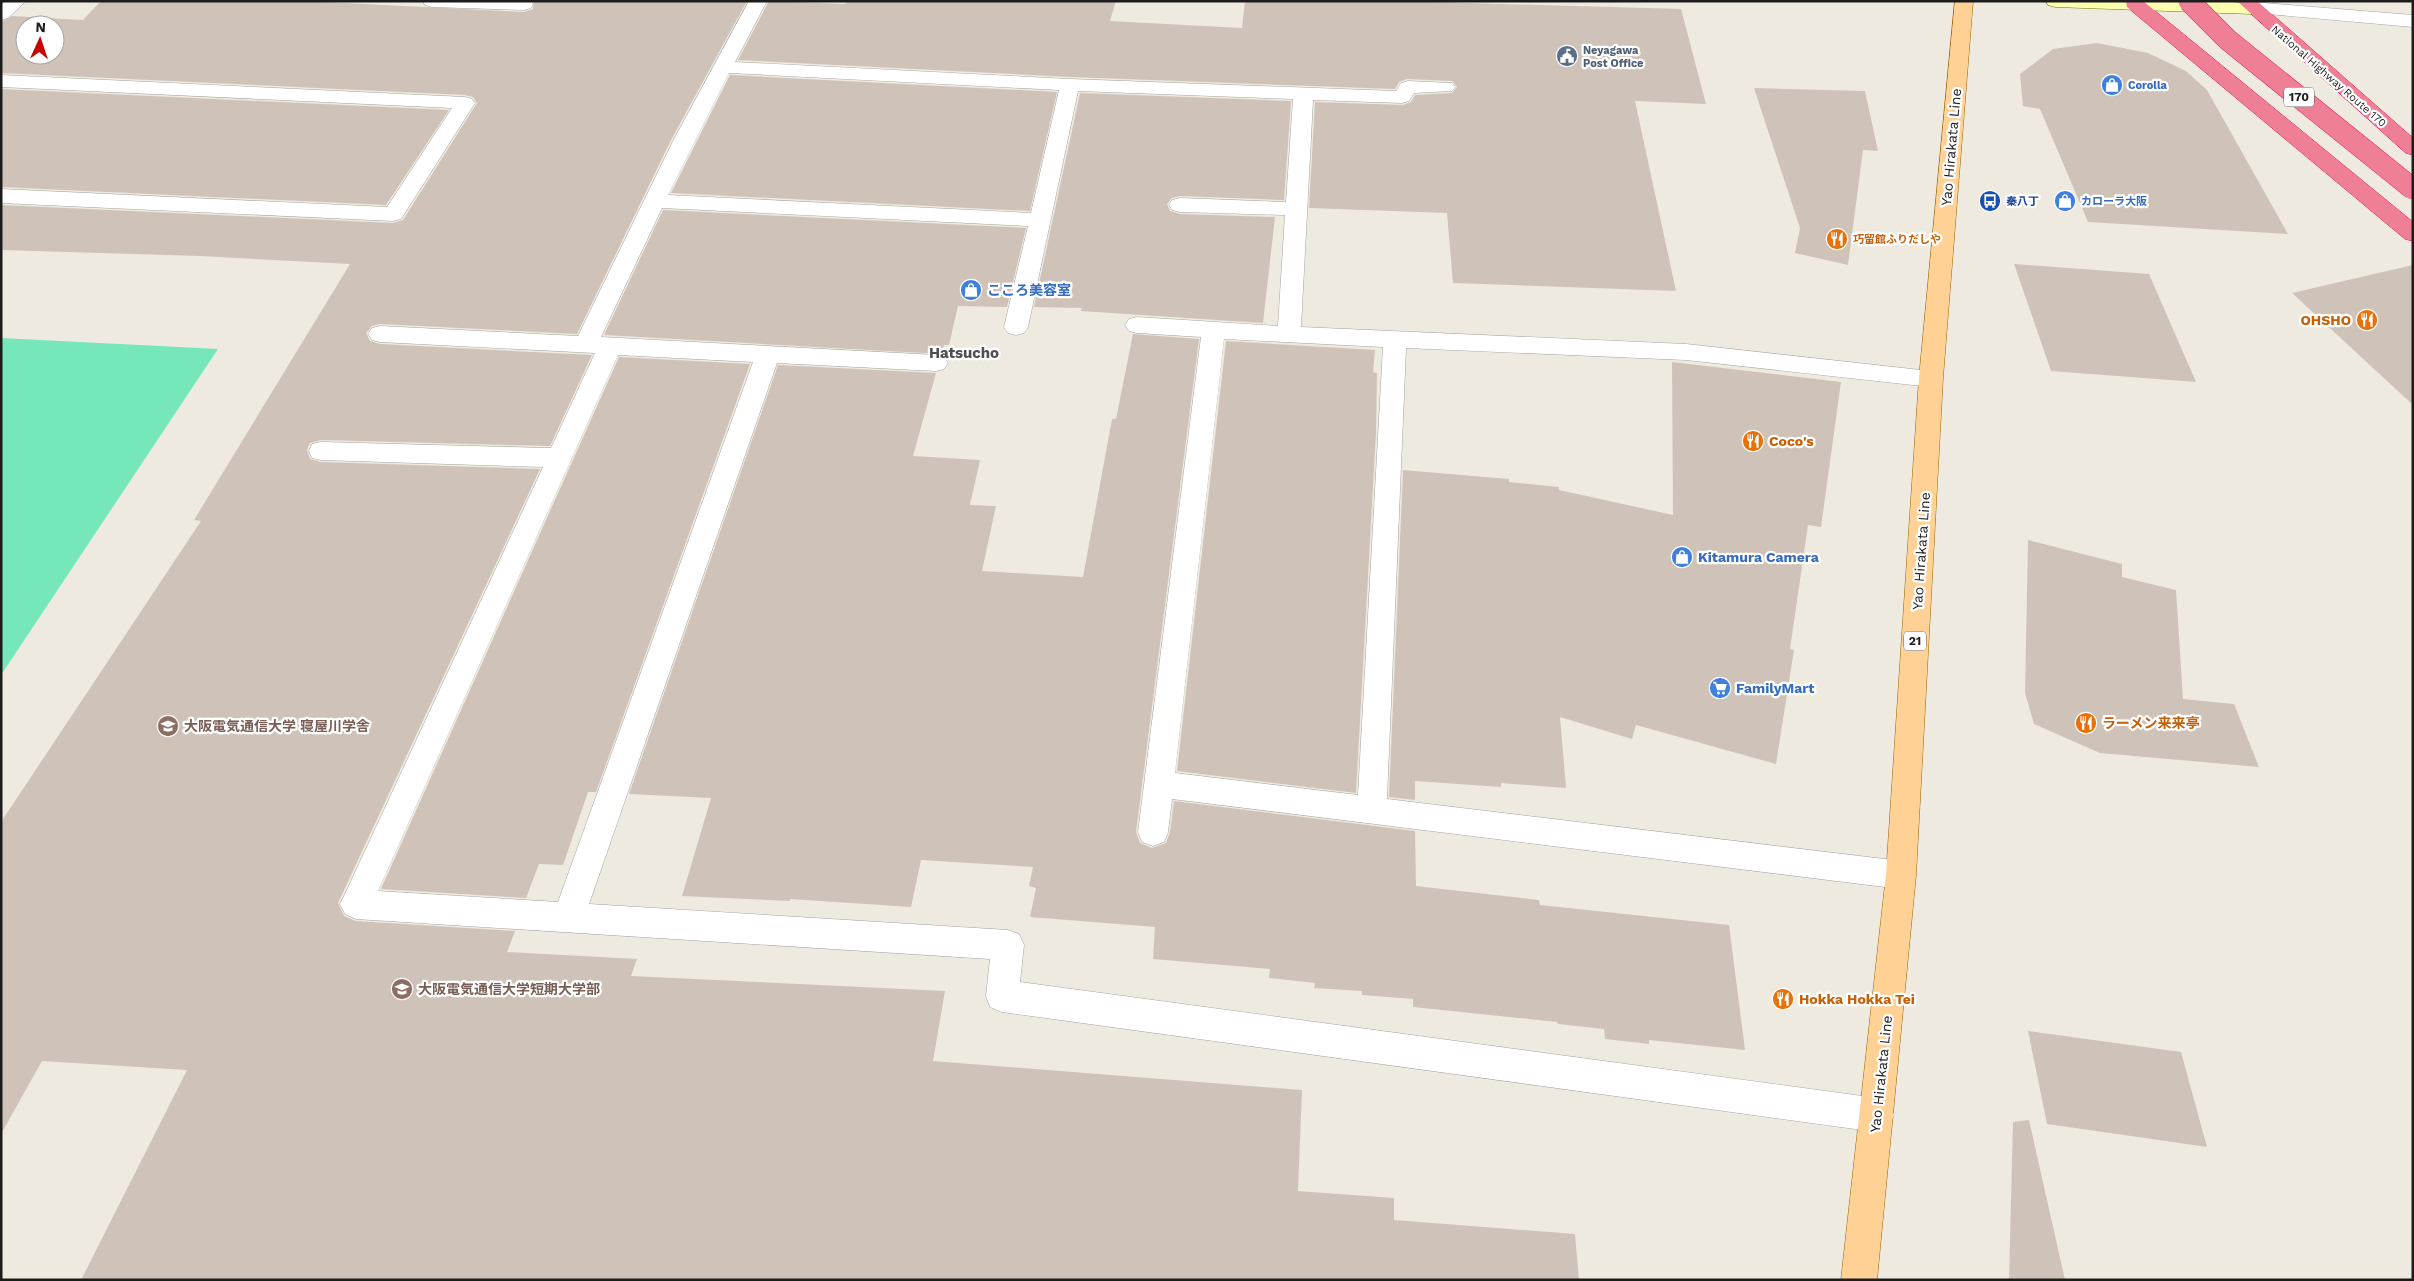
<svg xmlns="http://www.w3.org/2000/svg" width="2414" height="1281" font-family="'Work Sans','Noto Sans JP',sans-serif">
  <rect width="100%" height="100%" fill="#efeae0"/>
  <polygon fill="#75e7bb" points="1,338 218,349 1,675"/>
  <g fill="#cfc3b9" fill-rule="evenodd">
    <path d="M101,1h203l220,11 9,-3 1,-8h213l-76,139 -94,194 -197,-10 -8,2 -6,7 4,8 10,3 212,11 -42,91 -229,-6 -11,3 -3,7 3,9 11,3 219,7 -202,434 6,13 12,5 159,10 -8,21 130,7 -6,17 314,15 -12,70 369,29 -4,101 96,7v22l181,14 4,46h-1498l106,-210 -145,-9 -41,73v-312l200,-301 -7,-1 156,-256 -151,-8 -198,-6v-45l392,18 10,-3 74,-117 -4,-6 -8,-2 -464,-22v-51l11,-6 71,4zM25,25h30v30h-30z"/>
    <polygon points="769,1 845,4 847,1 1116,1 1110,21 1242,28 1245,1 1433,2 1681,9 1706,104 1635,101 1676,291 1453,283 1447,213 1309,208 1315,102 1403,105 1411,102 1415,95 1452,93 1457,87 1452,81 1407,79 1399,82 1395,89 1070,77 738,60"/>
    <polygon points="2097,43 2148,53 2186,71 2207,90 2288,234 2088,222 2040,109 2023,106 2020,74 2053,49"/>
    <polygon points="730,75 1057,92 1030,211 671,193"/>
    <polygon points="1754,88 1865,91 1878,151 1863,150 1848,265 1795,253 1800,228"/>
    <polygon points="1,89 449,110 386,205 1,187"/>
    <polygon points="1080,93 1291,101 1284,200 1180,196 1172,198 1167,204 1170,211 1180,214 1275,217 1263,323 1081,311 1082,308 1034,307"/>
    <polygon points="663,210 1026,228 1007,307 958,306 949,345 944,345 941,354 604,335"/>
    <polygon points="2014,264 2149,274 2196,382 2051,371"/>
    <polygon points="2413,265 2413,405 2292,293"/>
    <polygon points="1133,334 1199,339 1136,832 1140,843 1152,848 1166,843 1170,832 1174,801 1415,831 1416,886 1539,900 1540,905 1729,925 1745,1050 1649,1040 1649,1044 1605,1039 1604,1029 1558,1024 1557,1022 1413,1007 1413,999 1362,995 1362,991 1314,988 1315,983 1269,978 1270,969 1153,959 1155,927 1030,917 1036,888 1029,886 1033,867 921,860 911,907 790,899 790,901 682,896 711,798 629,794 778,365 936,373 913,456 980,460 970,505 996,506 982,571 1083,577 1112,419 1116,419"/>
    <polygon points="1226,341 1375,350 1373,372 1377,373 1376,432 1356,793 1177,771"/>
    <polygon points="619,357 750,364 596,792 588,792 563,865 539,864 526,898 381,889"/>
    <polygon points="1672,362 1841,382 1821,527 1808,525 1790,649 1794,650 1776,764 1636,725 1632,739 1560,717 1566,788 1501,783 1501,787 1415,781 1415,800 1389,797 1403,470 1509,479 1509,482 1559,487 1559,490 1673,515"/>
    <polygon points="2028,540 2122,564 2122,577 2176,590 2183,699 2234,704 2259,767 2100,753 2034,724 2025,693"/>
    <polygon points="2028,1031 2181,1052 2207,1147 2047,1124"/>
    <polygon points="2029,1120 2065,1280 2009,1280 2013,1122"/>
  </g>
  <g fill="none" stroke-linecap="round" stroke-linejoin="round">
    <g stroke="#a3a3a3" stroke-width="1">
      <g id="street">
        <polygon points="5,1 26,1 8,18 1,20 1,5"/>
        <polygon points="423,1 531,1 533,4 531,8 524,10 432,7 425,5"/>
        <path d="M749,1h18l-32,61 335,17 326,12 5,-8 7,-2 44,2 3,4 -3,4 -38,2 -5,8 -7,2 -89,-3 -12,227 385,17 253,28 4,6 -4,6 -8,3 -245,-27 -280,-12 -19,451 514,62 11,4 4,10 -4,10 -11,4 -729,-90 -4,33 -4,10 -11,4 -11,-4 -4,-10 63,-495 -64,-4 -8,-2 -4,-6 4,-6 8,-2 141,9 7,-111 -105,-3 -8,-2 -3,-5 3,-5 8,-2 106,4 7,-103 -215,-8 -50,236 -4,6 -8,2 -8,-2 -4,-6 24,-101 -366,-18 -61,129 335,18 8,2 4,6 -4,6 -8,2 -159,-8 -188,541 419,26 11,4 5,11 -4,37 857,116 12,5 5,12 -5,12 -12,5 -875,-120 -12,-5 -4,-11 4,-37 -634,-40 -11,-5 -5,-10 5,-10 198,-427 -222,-7 -9,-2 -3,-7 3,-7 9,-2 230,6 44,-95 -215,-11 -8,-2 -4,-6 4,-6 8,-2 198,10 95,-195zM729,73l330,17 -28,123 -363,-18zM1224,339l159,8 -25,448 -183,-22zM618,355l135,7 -195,540 -180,-11z"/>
        <polygon points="2252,2 2413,15 2413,27 2245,12 2243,8 2245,4"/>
        <polygon points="1,75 465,97 472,99 475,103 401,219 393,221 1,203 1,189 387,207 452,108 1,87"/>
      </g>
    </g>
    <g stroke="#6a7600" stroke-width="1">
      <polygon id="secondary" points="2046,1 2218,1 2259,4 2261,8 2259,12 2252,14 2055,7 2048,5"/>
    </g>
    <g stroke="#946300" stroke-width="1">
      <polygon id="primary" points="1955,1 1973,1 1943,378 1916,875 1877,1280 1841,1280 1886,875 1919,378"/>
    </g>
    <g stroke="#e8125c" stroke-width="1">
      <g id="highway">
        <polygon points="2126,1 2143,1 2413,222 2413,241 2405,239 2127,7"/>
        <polygon points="2237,1 2257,1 2413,138 2413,155 2406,153"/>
      </g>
    </g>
    <use href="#street" fill="#fff" fill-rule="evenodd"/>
    <use href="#secondary" fill="#fbffae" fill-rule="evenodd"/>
    <use href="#primary" fill="#ffd195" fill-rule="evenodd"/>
    <use href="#highway" fill="#ef7f94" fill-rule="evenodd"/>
    <g stroke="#e8125c" stroke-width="22" stroke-linecap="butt">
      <polyline id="highway-bridge" points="2189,1 2228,40 2413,189"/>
    </g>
    <use href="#highway-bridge" stroke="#ef7f94" stroke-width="21"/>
  </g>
  <defs>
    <g id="civic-disc" transform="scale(1.125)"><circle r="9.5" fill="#5c6f8a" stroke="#fff"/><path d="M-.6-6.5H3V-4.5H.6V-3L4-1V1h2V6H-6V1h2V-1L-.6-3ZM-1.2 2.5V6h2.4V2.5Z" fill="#fff"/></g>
    <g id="shop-disc" transform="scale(1.125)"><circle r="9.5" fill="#3f7fe0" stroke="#fff"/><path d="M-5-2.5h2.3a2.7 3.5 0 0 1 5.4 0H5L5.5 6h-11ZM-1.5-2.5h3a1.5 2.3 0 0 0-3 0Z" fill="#fff"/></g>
    <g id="bus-disc" transform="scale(1.125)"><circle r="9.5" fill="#1a4fb4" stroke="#fff"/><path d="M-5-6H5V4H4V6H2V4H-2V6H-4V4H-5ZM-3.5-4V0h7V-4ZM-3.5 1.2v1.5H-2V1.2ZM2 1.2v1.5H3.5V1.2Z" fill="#fff"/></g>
    <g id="restaurant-disc" transform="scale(1.125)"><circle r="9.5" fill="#e8710a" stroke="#fff"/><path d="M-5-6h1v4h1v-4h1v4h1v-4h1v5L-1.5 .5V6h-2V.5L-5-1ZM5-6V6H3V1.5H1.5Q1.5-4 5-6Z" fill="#fff"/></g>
    <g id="supermarket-disc" transform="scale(1.125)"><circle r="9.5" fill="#3f7fe0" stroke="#fff"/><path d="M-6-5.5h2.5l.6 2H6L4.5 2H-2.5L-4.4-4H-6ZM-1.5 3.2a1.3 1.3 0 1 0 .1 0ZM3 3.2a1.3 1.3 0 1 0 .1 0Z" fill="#fff"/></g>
    <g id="university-disc" transform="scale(1.125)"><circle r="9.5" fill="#8d6e63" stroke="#fff"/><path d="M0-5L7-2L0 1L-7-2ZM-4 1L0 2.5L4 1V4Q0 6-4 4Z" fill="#fff"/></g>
  </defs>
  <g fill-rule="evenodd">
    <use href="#civic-disc" x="1567" y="56"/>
    <use href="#shop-disc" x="2112" y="85"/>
    <use href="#bus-disc" x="1990" y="201"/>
    <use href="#shop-disc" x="2065" y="201"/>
    <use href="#restaurant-disc" x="1837" y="239"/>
    <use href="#shop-disc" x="971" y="290"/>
    <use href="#restaurant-disc" x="2367" y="320"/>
    <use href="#restaurant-disc" x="1753" y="441"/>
    <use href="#shop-disc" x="1682" y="557"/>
    <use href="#supermarket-disc" x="1720" y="688"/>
    <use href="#restaurant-disc" x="2086" y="723"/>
    <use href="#university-disc" x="168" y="726"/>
    <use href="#university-disc" x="402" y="989"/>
    <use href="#restaurant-disc" x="1783" y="999"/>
  </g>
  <g text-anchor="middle" stroke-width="4.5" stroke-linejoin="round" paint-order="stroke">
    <g font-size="11" font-weight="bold" fill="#4e5e75" stroke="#fff" text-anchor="start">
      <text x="1583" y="54">Neyagawa<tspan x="1583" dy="13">Post Office</tspan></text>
    </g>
    <g font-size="11" fill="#1c1c1c" stroke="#fff">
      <text transform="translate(2329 76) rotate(41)" y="4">National Highway Route 170</text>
    </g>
    <g font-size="11" font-weight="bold" fill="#366cbe" stroke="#fff" text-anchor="start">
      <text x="2128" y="89">Corolla</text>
      <text x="2081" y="205">カローラ大阪</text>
    </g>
    <g font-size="11" font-weight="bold" fill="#164399" stroke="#fff" text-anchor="start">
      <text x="2006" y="205">秦八丁</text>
    </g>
    <g font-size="11" font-weight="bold" fill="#c56008" stroke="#fff" text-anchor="start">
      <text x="1853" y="243">巧留館ふりだしや</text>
    </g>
    <g fill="#fff" stroke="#606060" stroke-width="1">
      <rect x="2284" y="87.5" width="30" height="19" rx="4"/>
      <rect x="1904" y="631.5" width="22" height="19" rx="4"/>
    </g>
    <g font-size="12" font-weight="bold" fill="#1c1c1c">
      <text x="2299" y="101">170</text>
      <text x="1915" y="645">21</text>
    </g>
    <g font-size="14" fill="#1c1c1c" stroke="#fff">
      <text transform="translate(1951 147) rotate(-85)" y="5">Yao Hirakata Line</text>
      <text transform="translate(1921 551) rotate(-86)" y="5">Yao Hirakata Line</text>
      <text transform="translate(1881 1074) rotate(-84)" y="5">Yao Hirakata Line</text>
    </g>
    <g font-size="14" font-weight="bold" fill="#366cbe" stroke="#fff" text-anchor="start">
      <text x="987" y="295">こころ美容室</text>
      <text x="1698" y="562">Kitamura Camera</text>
      <text x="1736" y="693">FamilyMart</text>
    </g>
    <g font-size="14" font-weight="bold" fill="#c56008" stroke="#fff" text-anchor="start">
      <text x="2351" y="325" text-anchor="end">OHSHO</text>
      <text x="1769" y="446">Coco's</text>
      <text x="2102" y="728">ラーメン来来亭</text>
      <text x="1799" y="1004">Hokka Hokka Tei</text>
    </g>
    <g font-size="14" font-weight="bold" fill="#785e54" stroke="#fff" text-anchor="start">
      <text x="184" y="731">大阪電気通信大学 寝屋川学舎</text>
      <text x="418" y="994">大阪電気通信大学短期大学部</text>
    </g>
    <g font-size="15" font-weight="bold" fill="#4f4f4f" stroke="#fff">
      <text x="964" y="358">Hatsucho</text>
    </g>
  </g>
  <rect width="2414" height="1281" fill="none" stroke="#1c1c1c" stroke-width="5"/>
  <g transform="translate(40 40) rotate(3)"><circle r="24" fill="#ffffff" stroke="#a4a4a4"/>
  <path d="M0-4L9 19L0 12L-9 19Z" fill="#c80001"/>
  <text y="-8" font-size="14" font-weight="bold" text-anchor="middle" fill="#1c1c1c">N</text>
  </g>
</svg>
